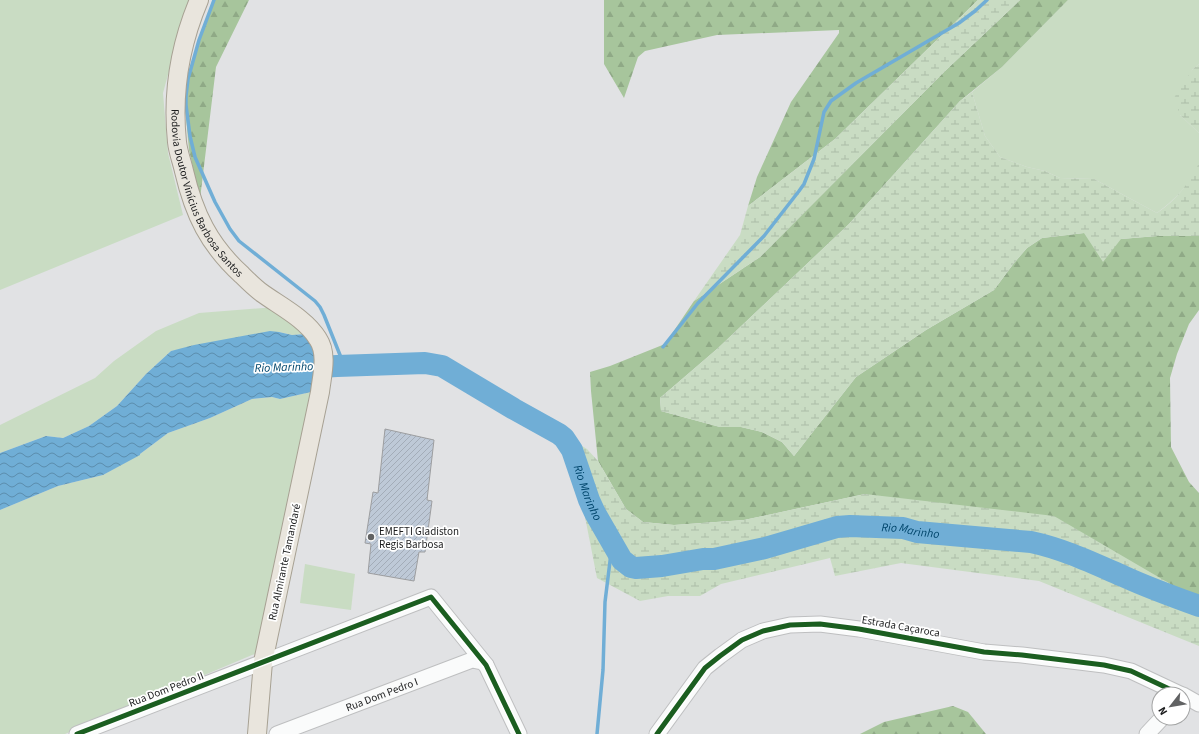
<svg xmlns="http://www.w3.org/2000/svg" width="1199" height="734" font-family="'Source Sans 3',sans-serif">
  <defs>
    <pattern id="forest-firs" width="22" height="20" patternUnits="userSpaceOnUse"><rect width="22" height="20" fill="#a7c59c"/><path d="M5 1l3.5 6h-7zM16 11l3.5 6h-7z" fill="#8fa986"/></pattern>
    <pattern id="wetland-marsh" width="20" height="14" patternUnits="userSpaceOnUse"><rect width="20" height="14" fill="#c9dcc3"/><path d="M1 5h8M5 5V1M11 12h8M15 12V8" fill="none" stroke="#acbca7"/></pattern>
    <pattern id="water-waves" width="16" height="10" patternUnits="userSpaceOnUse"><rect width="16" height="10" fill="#70aed6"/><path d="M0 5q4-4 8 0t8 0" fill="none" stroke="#5b8dad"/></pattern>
    <pattern id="building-hatch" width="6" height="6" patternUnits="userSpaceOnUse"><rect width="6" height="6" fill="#bec9d7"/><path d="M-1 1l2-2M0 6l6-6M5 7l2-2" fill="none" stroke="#a3acb8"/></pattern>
  </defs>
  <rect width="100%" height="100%" fill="#e1e2e4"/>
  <g fill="#c9dcc3">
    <polygon points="0,0 191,0 182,23 163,93 168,153 183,215 0,290"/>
    <path d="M1068,0h131v64l-7,6 -12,45 19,18c0,7 0,24 0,31 -7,19 -27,38 -42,49l-63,-34 -34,-1 -15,-7 -18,-4 -27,-10 -15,-21 -13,-44 30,-25z"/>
    <polygon points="276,307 306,334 292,335 279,332 171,351 146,374 117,406 89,426 63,438 46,436 0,453 0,425 95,378 114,361 156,331 199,313"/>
    <polygon points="311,392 259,653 252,655 65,734 0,734 0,510 58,486 103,475 140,454 168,433 210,418 252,399 272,397 280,399"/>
    <polygon points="305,564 355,574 351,610 300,603"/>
  </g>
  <g fill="url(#forest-firs)">
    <polygon points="213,0 249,0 216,67 200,199 189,150 184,95 202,30"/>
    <polygon points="604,0 978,0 835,139 748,206 757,177 791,102 839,33 839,30 717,35 645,51 638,57 624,98 604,64"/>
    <polygon points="1020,0 1068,0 1002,67 960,101 849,224 717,349 660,398 661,411 720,427 741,427 762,432 782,442 794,456 856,377 926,330 994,290 1014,263 1027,248 1042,238 1084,233 1121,239 1157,236 1199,236 1199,310 1189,324 1177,354 1170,378 1171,447 1189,482 1199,493 1199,604 1167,582 865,494 744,520 674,525 643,522 626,509 598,461 591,391 590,372 610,366 665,344 694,301 760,257 944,72"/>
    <polygon points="953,706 968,712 986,734 860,734 884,722"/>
  </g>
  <g fill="url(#wetland-marsh)">
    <polygon points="978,0 1020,0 944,72 760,257 694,301 740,235 748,206 835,139"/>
    <polygon points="1199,64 1199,133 1180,115 1174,98 1192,70"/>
    <path d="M972,92l13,44 15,21 27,10 18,4 15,7 34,1 63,34c19,-13 32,-29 42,-50v73h-42l-36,3 -18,23 -19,-29 -42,5 -15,10 -13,15 -20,27 -68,40 -70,47 -62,79 -12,-14 -20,-10 -21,-5h-21l-59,-16 -1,-13 57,-49 132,-125 111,-123z"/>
    <polygon points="560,433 587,449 598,461 626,509 643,522 674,525 744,520 865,494 1054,516 1167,582 1199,604 1199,646 1039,581 901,563 835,576 830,558 721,584 700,596 668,596 640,601 597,578 577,476"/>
  </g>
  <polygon fill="url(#water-waves)" points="270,331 279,332 292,335 306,334 315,354 311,392 280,399 272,397 252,399 210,418 168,433 140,454 140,455 103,475 58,486 0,510 0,453 46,436 63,438 89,426 117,406 146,374 171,351 194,345"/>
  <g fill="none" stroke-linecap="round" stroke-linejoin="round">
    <g stroke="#70aed6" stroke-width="3.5">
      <polyline points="214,0 199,40 188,79 186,96 186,105 190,136 195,157 215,202 230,229 239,241 315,301 320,307 324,315 344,365"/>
      <polyline points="663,347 698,303 764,236 799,191 804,184 814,159 824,112 831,101 856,83 959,23 975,11 987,0"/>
      <polyline points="597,734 603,670 605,602 612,545"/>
    </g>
    <path stroke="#70aed6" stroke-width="22" id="s1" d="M302,368l35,-2 88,-3 17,3 72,43 45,25 5,4 8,12 17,50 6,13 27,47 9,7 5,1 26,-2 41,-7h11l51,-11 72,-21 13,-1 53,2 14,4 114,10c33,7 64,22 94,35 24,11 49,20 74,29"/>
  </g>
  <polygon fill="url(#building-hatch)" stroke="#9d9ea0" points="385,429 434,440 427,500 432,501 425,552 419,552 414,581 368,573 371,544 365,543 373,492 378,493"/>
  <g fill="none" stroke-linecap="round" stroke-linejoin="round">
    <g stroke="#bebfc0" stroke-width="17">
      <g id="minor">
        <polyline points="1183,695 1199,704"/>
        <polyline points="77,734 431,597 486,665 519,734"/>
        <path id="s2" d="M277,734l195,-74 10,2 4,3"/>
        <polyline points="657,734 705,668 720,656 742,640 763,631 790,625 820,624 859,629 984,652 1022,655 1104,665 1131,671 1180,694"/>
        <polyline points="1147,734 1162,718"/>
      </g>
    </g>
    <g stroke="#a7a193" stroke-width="20">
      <g id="major">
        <path id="s3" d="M199,0c-19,45 -27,94 -22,142 1,10 5,20 7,29 10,43 25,74 58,104 6,6 13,13 20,18 18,13 44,26 56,46 10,15 4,36 2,53l-57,270 -6,72"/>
      </g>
    </g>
    <use href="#minor" stroke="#fafbfb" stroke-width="15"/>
    <use href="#major" stroke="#e9e5dd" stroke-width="18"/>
    <g stroke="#fff" stroke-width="8">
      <g id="cycleway">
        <polyline points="77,734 431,597 486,665 519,734"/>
        <polyline points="657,734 705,668 720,656 742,640 763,631 790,625 820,624 859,629 984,652 1022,655 1104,665 1131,671 1180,694"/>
      </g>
    </g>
    <use href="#cycleway" stroke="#1b5e20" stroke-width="5"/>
  </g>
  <circle fill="#616263" stroke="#fff" stroke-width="1.5" cx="371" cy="537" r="4"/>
  <g text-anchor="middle" stroke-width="3.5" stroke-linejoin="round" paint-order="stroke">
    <g font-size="11" fill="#1c1d1e" stroke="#fff">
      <text dy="4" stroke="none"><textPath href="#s3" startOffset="204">Rodovia Doutor Vinícius Barbosa Santos</textPath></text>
      <text transform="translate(284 562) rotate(-78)" y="4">Rua Almirante Tamandaré</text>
      <text transform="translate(901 626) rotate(10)" y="4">Estrada Caçaroca</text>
      <text transform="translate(166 689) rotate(-21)" y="4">Rua Dom Pedro II</text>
      <text dy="4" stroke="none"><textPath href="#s2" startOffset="112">Rua Dom Pedro I</textPath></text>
    </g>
    <g font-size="11" fill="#1c1d1e" stroke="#fff" text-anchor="start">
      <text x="379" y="535">EMEFTI Gladiston<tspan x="379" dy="13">Regis Barbosa</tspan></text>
    </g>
    <g font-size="12" font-style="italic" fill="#00466c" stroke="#fff">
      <text transform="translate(284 367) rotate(-2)" y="4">Rio Marinho</text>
      <text dy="4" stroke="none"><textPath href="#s1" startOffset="342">Rio Marinho</textPath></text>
      <text dy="4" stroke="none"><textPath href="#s1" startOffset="714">Rio Marinho</textPath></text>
    </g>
  </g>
  <g transform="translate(1171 706) rotate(239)"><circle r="19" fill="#ffffff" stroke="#a4a5a5"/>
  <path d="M0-3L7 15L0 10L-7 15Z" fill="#616263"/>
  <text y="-6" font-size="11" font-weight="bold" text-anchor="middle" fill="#1c1d1e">N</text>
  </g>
</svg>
